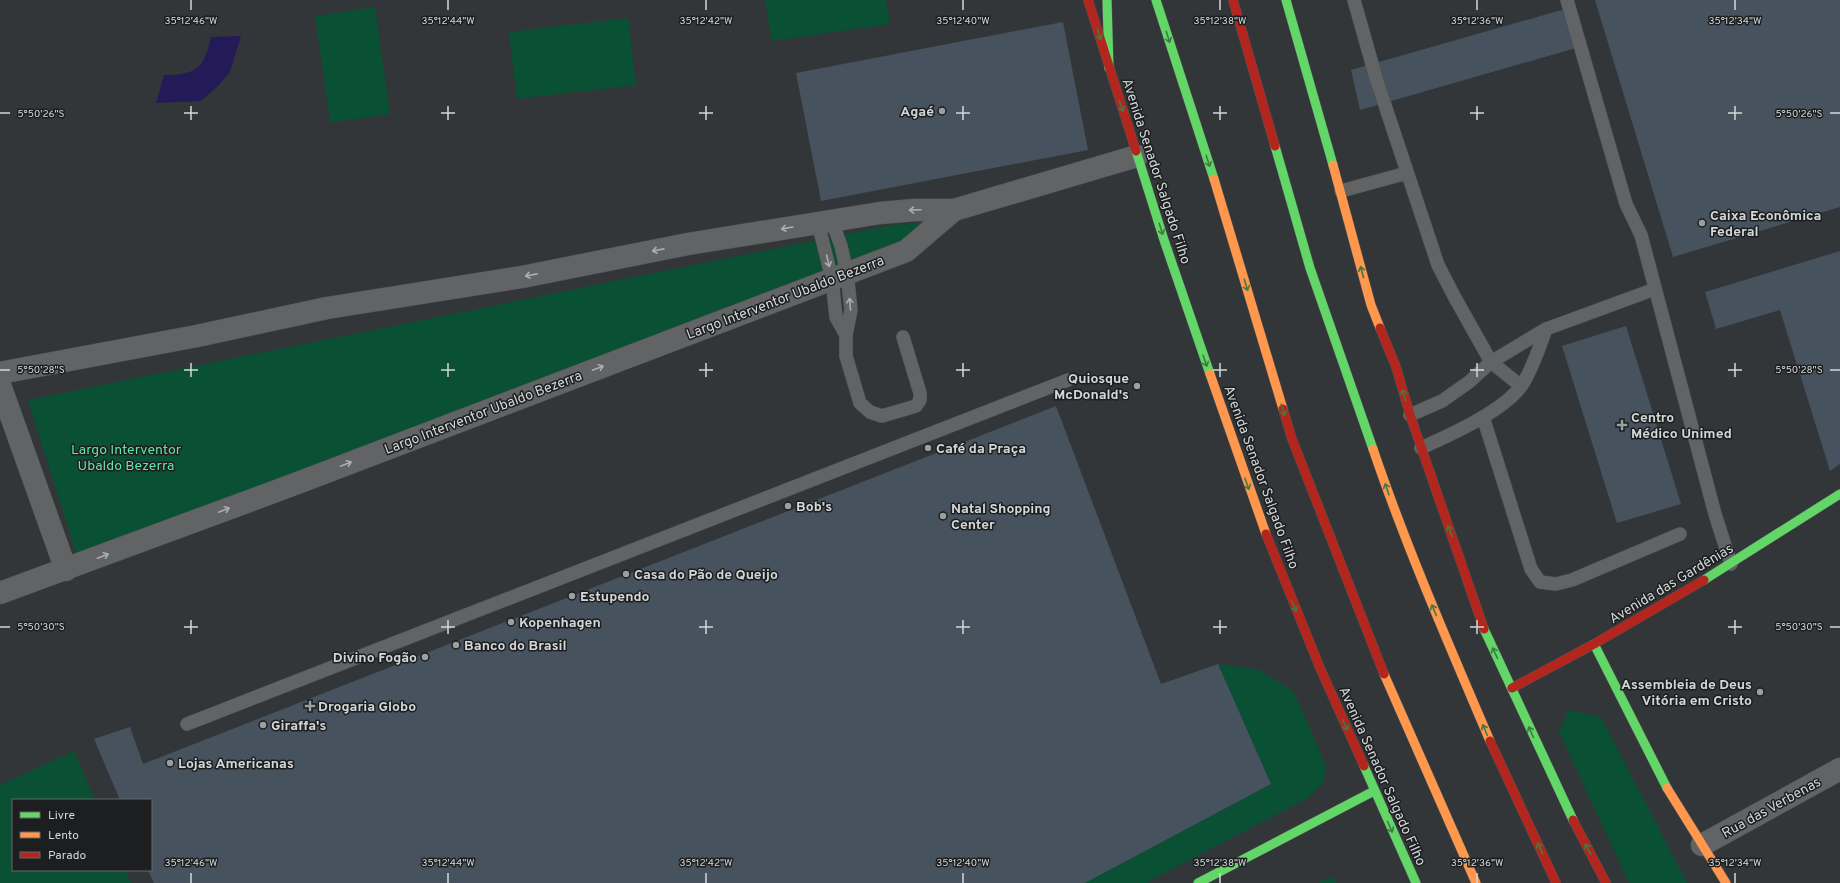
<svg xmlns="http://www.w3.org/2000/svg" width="1840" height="883" font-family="Overpass,sans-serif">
  <rect width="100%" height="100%" fill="#333638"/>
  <g fill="#095035">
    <polygon points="765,0 886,0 890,24 772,41"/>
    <polygon points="375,7 390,114 330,123 315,16"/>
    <polygon points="628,18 636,85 517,99 509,32"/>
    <polygon points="926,223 904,242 77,556 28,400 891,225"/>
    <polygon points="1218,664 1260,670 1294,692 1326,766 1323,784 1306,799 1146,883 1085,883 1271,784"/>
    <polygon points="1568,710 1601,717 1687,883 1629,883 1559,732"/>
    <polygon points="74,751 95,800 13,800 13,870 125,870 131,883 0,883 0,785"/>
    <polygon points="1333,877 1336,883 1317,883"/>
  </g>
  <path fill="#251a58" d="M241,36l-11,36 -11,13 -18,16 -45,2 8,-28c33,0 40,-7 47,-38z"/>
  <g fill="#46525e">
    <polygon points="1595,0 1840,0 1840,207 1673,257"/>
    <polygon points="1565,9 1576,48 1360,110 1351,70"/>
    <polygon points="1063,22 1088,150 821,201 796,73"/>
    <polygon points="1840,251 1840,464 1830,471 1780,310 1716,329 1705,292"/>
    <polygon points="1626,326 1681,504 1617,523 1562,346"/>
    <polygon points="1056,406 1161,684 1218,664 1271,784 1085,883 154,883 148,870 151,870 151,800 120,800 94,739 130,727 143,764"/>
  </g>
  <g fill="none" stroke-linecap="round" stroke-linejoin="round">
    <g stroke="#505254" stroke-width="14">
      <g id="lane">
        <polyline points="1354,0 1376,78 1438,265 1454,296 1491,362 1521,386"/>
        <polyline points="1567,0 1626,204 1641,235 1715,514 1731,564"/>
        <polyline points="1341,191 1407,173"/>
        <polyline points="832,221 841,246 847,273 851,310 846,335 846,356 860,403 870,412 882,416 916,406 920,400 920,393 903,337"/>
        <polyline points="818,223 832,279 836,317 846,335"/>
        <polyline points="1410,415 1442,401 1469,382 1491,362 1546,329 1655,289"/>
        <polyline points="1483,417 1531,569 1540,582 1556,584 1572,580 1680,534"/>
        <path d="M1421,448c29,-13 83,-37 101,-63 11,-17 17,-37 24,-56"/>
        <polyline points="187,724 1068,380"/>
      </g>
    </g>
    <g stroke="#505254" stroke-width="23">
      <g id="street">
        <polyline points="0,373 197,336 327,308 522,277 688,244 880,213 915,210 954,210 1137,156"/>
        <polyline points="0,385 66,570"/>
        <polyline points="0,593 295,484 906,251 954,210"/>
        <polyline points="1702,845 1840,769"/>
      </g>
    </g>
    <g stroke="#505254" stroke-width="10">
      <g id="fast">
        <polyline points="1107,0 1109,68"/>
        <polyline points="1156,0 1214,179"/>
        <polyline points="1286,0 1333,165"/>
        <polyline points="1275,146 1310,268 1373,449"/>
        <polyline points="1136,151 1164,240 1210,374"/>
        <polyline points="1704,580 1840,494"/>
        <polyline points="1484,629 1573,820"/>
        <polyline points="1594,644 1667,788"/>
        <polyline points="1364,766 1416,883"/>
        <polyline points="1198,883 1374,791"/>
      </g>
    </g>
    <g stroke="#505254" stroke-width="10">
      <g id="slow">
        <polyline points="1333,165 1371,305 1380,328"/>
        <polyline points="1214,179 1283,409"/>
        <polyline points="1210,374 1266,534"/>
        <path d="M1373,449c34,100 76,196 117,292"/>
        <polyline points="1384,674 1476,883"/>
        <polyline points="1667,788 1726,883"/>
      </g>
    </g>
    <g stroke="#505254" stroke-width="10">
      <g id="jam">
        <polyline points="1088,0 1136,151"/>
        <polyline points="1233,0 1275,146"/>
        <polyline points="1380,328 1396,367 1410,415 1484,629"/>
        <polyline points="1283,409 1292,439 1384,674"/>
        <polyline points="1266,534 1320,668 1364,766"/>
        <polyline points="1512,688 1594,644 1704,580"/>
        <polyline points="1490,741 1556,883"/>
        <polyline points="1573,820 1606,883"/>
      </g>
    </g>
    <use href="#lane" stroke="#616364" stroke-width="13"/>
    <use href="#street" stroke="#616364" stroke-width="22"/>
    <use href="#fast" stroke="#63d668" stroke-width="9"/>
    <use href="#slow" stroke="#ff974d" stroke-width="9"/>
    <use href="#jam" stroke="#b3261e" stroke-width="9"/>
  </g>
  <defs><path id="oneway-shaft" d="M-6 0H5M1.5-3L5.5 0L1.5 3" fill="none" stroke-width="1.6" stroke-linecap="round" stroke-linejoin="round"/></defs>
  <g stroke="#407a44">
    <use href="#oneway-shaft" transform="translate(1099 34) rotate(73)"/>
    <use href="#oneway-shaft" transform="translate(1168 37) rotate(72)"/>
    <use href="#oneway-shaft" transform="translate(1121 106) rotate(72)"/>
    <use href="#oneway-shaft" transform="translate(1208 161) rotate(72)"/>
    <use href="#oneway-shaft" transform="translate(1161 229) rotate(72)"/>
    <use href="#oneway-shaft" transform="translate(1362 272) rotate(-105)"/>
    <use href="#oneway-shaft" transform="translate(1246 285) rotate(73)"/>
    <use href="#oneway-shaft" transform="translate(1205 361) rotate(71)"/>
    <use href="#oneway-shaft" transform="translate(1404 395) rotate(-106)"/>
    <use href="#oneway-shaft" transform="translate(1283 410) rotate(73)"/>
    <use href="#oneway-shaft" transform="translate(1247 484) rotate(70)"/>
    <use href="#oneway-shaft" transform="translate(1387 489) rotate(-109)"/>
    <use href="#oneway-shaft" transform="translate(1450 531) rotate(-110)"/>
    <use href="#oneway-shaft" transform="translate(1294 606) rotate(67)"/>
    <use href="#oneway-shaft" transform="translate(1434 610) rotate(-112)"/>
    <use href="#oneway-shaft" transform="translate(1495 653) rotate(-115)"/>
    <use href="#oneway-shaft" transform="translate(1345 725) rotate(66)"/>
    <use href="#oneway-shaft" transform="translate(1485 730) rotate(-113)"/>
    <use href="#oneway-shaft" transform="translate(1531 732) rotate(-114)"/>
    <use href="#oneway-shaft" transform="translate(1390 827) rotate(66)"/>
    <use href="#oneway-shaft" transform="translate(1540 848) rotate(-115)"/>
    <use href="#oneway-shaft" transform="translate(1588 849) rotate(-118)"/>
  </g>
  <g stroke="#abaeaf">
    <use href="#oneway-shaft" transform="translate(915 210) rotate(178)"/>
    <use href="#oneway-shaft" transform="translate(787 228) rotate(170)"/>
    <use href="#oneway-shaft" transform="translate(658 250) rotate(169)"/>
    <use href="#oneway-shaft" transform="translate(828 261) rotate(77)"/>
    <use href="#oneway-shaft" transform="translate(531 275) rotate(169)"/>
    <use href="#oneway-shaft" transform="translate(850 304) rotate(-95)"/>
    <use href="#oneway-shaft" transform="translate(598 368) rotate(-21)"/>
    <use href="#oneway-shaft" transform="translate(346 464) rotate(-21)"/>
    <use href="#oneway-shaft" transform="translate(224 510) rotate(-21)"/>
    <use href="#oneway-shaft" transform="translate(103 556) rotate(-21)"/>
  </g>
  <path fill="none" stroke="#d3d7d8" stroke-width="1.5" d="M191,0v10M448,0v10M706,0v10M963,0v10M1220,0v10M1477,0v10M1735,0v10M191,106v14M448,106v14M706,106v14M963,106v14M1220,106v14M1477,106v14M1735,106v14M0,113h10M184,113h14M441,113h14M699,113h14M956,113h14M1213,113h14M1470,113h14M1728,113h14M1830,113h10M191,363v14M448,363v14M706,363v14M963,363v14M1220,363v14M1477,363v14M1735,363v14M0,370h10M184,370h14M441,370h14M699,370h14M956,370h14M1213,370h14M1470,370h14M1728,370h14M1830,370h10M191,620v14M448,620v14M706,620v14M963,620v14M1220,620v14M1477,620v14M1735,620v14M0,627h10M184,627h14M441,627h14M699,627h14M956,627h14M1213,627h14M1470,627h14M1728,627h14M1830,627h10M191,873v10M448,873v10M706,873v10M963,873v10M1220,873v10M1477,873v10M1735,873v10"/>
  <g fill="#9b9fa0" stroke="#1c1e1f" stroke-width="1.5">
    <circle cx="942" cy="111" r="4"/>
    <circle cx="1702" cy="223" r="4"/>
    <circle cx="1137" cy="386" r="4"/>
    <path d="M1620 419h4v4h4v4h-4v4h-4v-4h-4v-4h4z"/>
    <circle cx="928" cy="448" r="4"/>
    <circle cx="788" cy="506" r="4"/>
    <circle cx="943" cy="516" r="4"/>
    <circle cx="626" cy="574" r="4"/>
    <circle cx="572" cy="596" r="4"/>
    <circle cx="511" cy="622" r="4"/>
    <circle cx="456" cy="645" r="4"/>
    <circle cx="425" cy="657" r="4"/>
    <circle cx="1760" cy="692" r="4"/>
    <path d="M308 700h4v4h4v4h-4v4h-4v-4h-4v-4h4z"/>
    <circle cx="263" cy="725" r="4"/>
    <circle cx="170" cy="763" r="4"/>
  </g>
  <g text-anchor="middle" stroke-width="3" stroke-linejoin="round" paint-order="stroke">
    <g font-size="14" font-weight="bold" fill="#d3d7d8" stroke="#1c1e1f" text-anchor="start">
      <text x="934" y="116" text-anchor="end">Agaé</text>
      <text x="1710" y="220">Caixa Econômica<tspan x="1710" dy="16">Federal</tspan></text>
      <text x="1129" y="383" text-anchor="end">Quiosque<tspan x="1129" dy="16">McDonald's</tspan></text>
      <text x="1631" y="422">Centro<tspan x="1631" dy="16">Médico Unimed</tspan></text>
      <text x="936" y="453">Café da Praça</text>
      <text x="796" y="511">Bob's</text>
      <text x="951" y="513">Natal Shopping<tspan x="951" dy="16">Center</tspan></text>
      <text x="634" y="579">Casa do Pão de Queijo</text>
      <text x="580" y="601">Estupendo</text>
      <text x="519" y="627">Kopenhagen</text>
      <text x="464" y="650">Banco do Brasil</text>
      <text x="417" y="662" text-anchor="end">Divino Fogão</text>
      <text x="1752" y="689" text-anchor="end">Assembleia de Deus<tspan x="1752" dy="16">Vitória em Cristo</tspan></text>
      <text x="318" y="711">Drogaria Globo</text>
      <text x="271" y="730">Giraffa's</text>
      <text x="178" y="768">Lojas Americanas</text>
    </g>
    <g font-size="14" fill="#d3d7d8" stroke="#1c1e1f">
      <text transform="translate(1157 171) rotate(72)" y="5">Avenida Senador Salgado Filho</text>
      <text transform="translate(785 297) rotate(-21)" y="5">Largo Interventor Ubaldo Bezerra</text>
      <text transform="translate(483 412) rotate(-21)" y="5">Largo Interventor Ubaldo Bezerra</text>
      <text transform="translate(1262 477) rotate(70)" y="5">Avenida Senador Salgado Filho</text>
      <text transform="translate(1671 583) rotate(-31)" y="5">Avenida das Gardênias</text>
      <text transform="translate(1383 776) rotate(66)" y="5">Avenida Senador Salgado Filho</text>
      <text transform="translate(1771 807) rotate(-29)" y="5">Rua das Verbenas</text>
    </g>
    <g font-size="14" fill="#66e4a6" stroke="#1c1e1f">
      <text x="126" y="454">Largo Interventor<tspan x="126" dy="16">Ubaldo Bezerra</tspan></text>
    </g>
  </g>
  <g font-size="10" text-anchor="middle" fill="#d3d7d8" stroke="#1c1e1f" stroke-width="3" stroke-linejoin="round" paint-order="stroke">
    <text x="191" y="24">35°12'46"W</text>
    <text x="448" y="24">35°12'44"W</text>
    <text x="706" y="24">35°12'42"W</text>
    <text x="963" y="24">35°12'40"W</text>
    <text x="1220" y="24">35°12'38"W</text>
    <text x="1477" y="24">35°12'36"W</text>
    <text x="1735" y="24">35°12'34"W</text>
    <text x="41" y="117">5°50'26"S</text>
    <text x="1799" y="117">5°50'26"S</text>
    <text x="41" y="373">5°50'28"S</text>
    <text x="1799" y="373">5°50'28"S</text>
    <text x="41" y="630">5°50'30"S</text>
    <text x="1799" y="630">5°50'30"S</text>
    <text x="191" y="866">35°12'46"W</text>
    <text x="448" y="866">35°12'44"W</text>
    <text x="706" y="866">35°12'42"W</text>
    <text x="963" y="866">35°12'40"W</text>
    <text x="1220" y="866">35°12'38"W</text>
    <text x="1477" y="866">35°12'36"W</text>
    <text x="1735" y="866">35°12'34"W</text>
  </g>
  <rect x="12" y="799" width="140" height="72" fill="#1c1e1f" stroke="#656869"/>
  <rect x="20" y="812" width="20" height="6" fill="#63d668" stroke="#656869"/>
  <text x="48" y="819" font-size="12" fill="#d3d7d8">Livre</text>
  <rect x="20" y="832" width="20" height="6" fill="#ff974d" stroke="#656869"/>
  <text x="48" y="839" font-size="12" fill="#d3d7d8">Lento</text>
  <rect x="20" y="852" width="20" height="6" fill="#b3261e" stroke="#656869"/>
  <text x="48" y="859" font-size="12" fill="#d3d7d8">Parado</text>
</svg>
